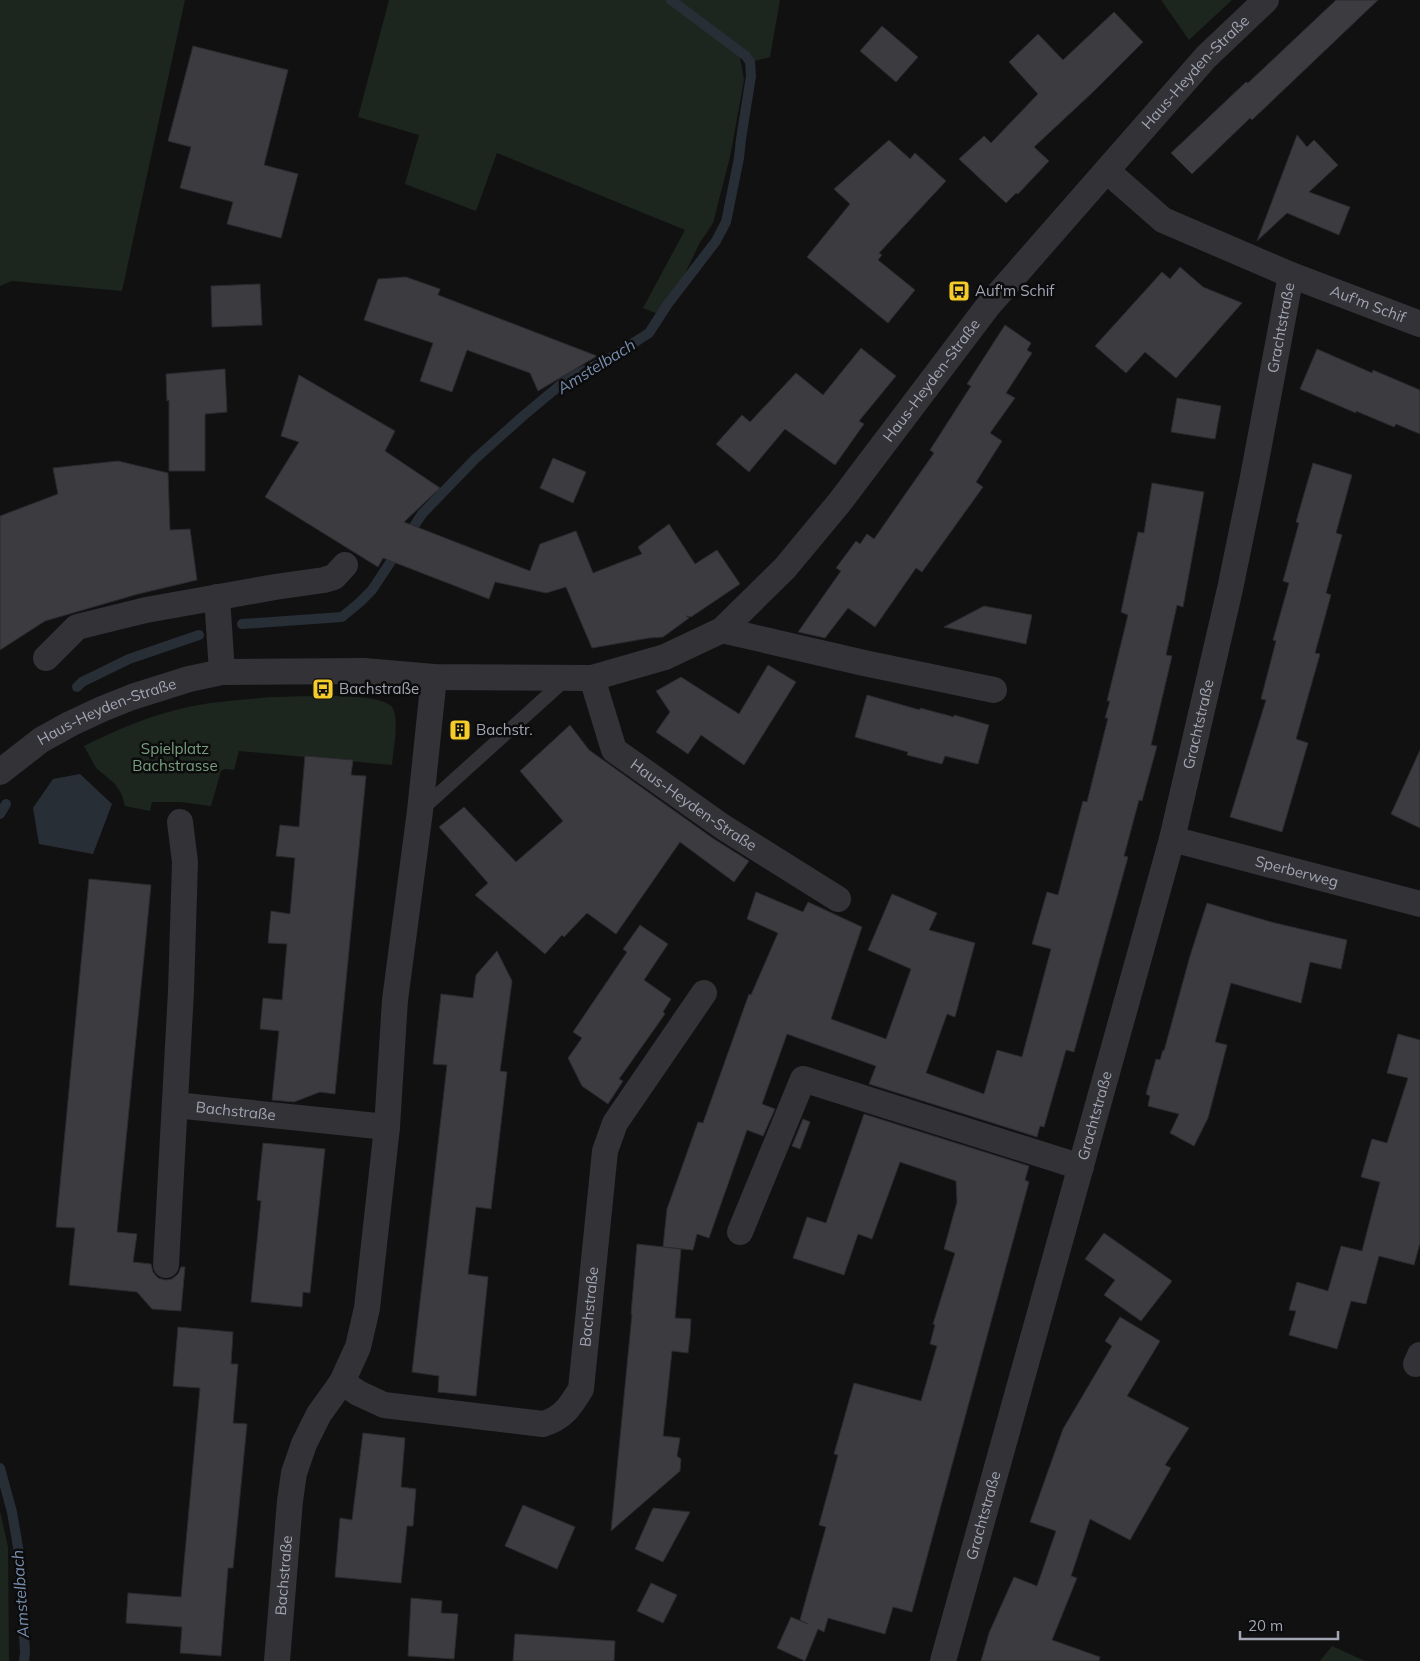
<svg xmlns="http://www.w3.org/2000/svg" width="1420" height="1661" font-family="Mulish,sans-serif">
  <rect width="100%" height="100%" fill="#111112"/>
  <g fill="#1d251f">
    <polygon points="0,0 185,0 122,291 12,281 0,286"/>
    <polygon points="389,0 780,0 770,57 755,61 689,11 686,13 723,39 740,57 744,80 730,157 713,223 699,244 683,278 658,314 643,308 685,230 497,153 476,211 405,184 419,135 358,117"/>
    <polygon points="1161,0 1232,0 1189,40"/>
    <path d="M272,697c21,0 109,-6 120,10 8,11 1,44 0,58l-153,-14 -5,19 -9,-1 -4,2 -10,35 -31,-4h-28l-2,9 -25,-5 -3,-11 -7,-11 -19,-16 -12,-22c32,-16 65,-30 100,-38 29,-7 59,-8 88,-11z"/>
    <polygon points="0,1511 8,1547 9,1661 0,1661"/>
    <polygon points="1332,1646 1365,1661 1320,1661"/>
  </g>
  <polygon fill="#272e36" points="80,774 112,804 93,854 39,844 33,808 53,779"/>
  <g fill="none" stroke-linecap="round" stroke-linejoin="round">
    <g stroke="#272e36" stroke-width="10">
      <polyline points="407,537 422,514 475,459 523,416 565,381 580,372 604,362 649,333 667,305 716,241 726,222 739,158 741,139 751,76 750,62 746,56 671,0"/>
      <polyline points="242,624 342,617 360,602 372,590 399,549"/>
      <polyline points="77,687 82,682 129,659 199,635"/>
      <polyline points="0,814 6,804"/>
      <polyline points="0,1468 12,1512 19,1553 25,1652 24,1661"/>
    </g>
  </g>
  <g fill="#3b3b40" stroke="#2b2b2f">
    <polygon points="1336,0 1378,0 1252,120 1250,118 1192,174 1171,153 1246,82 1248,83"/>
    <polygon points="1114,12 1143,42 1093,92 1034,147 1049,161 1018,194 1016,193 1006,203 959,159 984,136 991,143 1038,94 1009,62 1038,34 1063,60"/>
    <polygon points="882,26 918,57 896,82 860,51"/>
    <polygon points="193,46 288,70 264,165 298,174 281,238 227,224 233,202 180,188 191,147 168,141"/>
    <polygon points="1297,135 1307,147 1314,140 1338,165 1309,192 1350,207 1339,235 1287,213 1257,241"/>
    <polygon points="889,140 910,159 915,153 946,181 879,253 882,255 878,260 915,290 888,323 807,257 850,204 834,189"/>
    <polygon points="1180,267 1203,287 1242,303 1176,378 1145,352 1126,373 1095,346 1162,272 1170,279"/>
    <polygon points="406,277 440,289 438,295 597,356 538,391 530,373 467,350 452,392 420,381 433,343 364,320 378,279"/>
    <polygon points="260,284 262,325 212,327 211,286"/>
    <polygon points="1005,325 1031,343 1027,350 1032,353 1006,393 1015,398 990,433 1002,441 976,482 983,487 922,572 916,568 875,627 848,608 825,638 798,632 841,571 836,568 856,541 860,544 867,534 874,539 934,453 930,450 971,386 967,384"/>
    <polygon points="861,348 896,376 859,421 864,424 835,465 785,429 749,472 716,444 742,415 750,422 796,373 823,395"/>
    <polygon points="1317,349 1372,373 1373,370 1420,390 1420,434 1396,424 1394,427 1356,411 1356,413 1300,389"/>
    <polygon points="225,369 227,412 205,414 205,471 169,471 169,400 167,401 166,374"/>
    <polygon points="299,375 395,431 385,451 440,488 404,522 530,571 540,544 576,531 593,573 642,554 638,547 669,524 695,564 717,550 740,584 691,617 686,616 689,618 663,637 649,638 592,648 566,587 546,593 495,582 489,599 383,558 378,567 265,497 299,442 281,436"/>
    <polygon points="1177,398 1221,406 1215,439 1171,432"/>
    <polygon points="553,458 586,472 573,503 540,488"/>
    <polygon points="118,461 168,473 170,530 190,529 197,580 138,594 45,621 0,650 0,516 58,494 53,468"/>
    <polygon points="1313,463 1352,475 1336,533 1342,535 1326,593 1331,595 1315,653 1320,654 1296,739 1308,743 1282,832 1230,817 1266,700 1261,699 1276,641 1273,640 1289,583 1283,581 1299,523 1296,522"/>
    <polygon points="1152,483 1204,492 1183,607 1177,605 1166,655 1172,656 1151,745 1157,746 1142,801 1139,800 1124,856 1128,857 1074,1052 1066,1050 1044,1127 1040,1126 1037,1137 869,1084 876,1066 787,1034 762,1104 775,1109 763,1136 747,1130 709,1238 697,1234 693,1250 663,1247 667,1209 698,1122 703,1123 749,994 751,995 778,933 747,919 756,892 803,912 808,902 862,927 831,1019 886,1039 911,969 868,950 892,894 937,913 929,930 975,943 955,1017 947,1014 926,1073 984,1094 997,1050 1022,1057 1051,949 1032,944 1047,892 1058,895 1083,801 1087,802 1108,718 1105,718 1110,701 1107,701 1128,615 1121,612 1138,532 1144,533"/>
    <polygon points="984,606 1032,615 1026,644 944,627"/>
    <polygon points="768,665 796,682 744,765 701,735 688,754 656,732 670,712 656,691 681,677 739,714"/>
    <polygon points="867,695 920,710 920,708 954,717 954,715 989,725 978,764 945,756 942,764 907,755 908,752 855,737"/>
    <polygon points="570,725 589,750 714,839 749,861 734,882 680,842 616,934 587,913 564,937 562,935 545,954 475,895 488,883 439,827 464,807 516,862 563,821 520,771"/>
    <polygon points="1420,750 1420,828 1391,814"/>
    <polygon points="305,756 353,760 351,775 366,776 335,1094 320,1092 294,1102 272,1100 279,1031 260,1029 263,998 282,1000 287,944 268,943 271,911 290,914 295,858 276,856 280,825 299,827"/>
    <polygon points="89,879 151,885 117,1232 137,1234 133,1262 151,1264 153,1272 158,1278 165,1280 172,1279 178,1274 181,1267 185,1267 181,1311 152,1309 137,1292 69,1285 75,1228 56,1227"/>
    <polygon points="1207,903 1271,922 1347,940 1341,969 1310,962 1301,1003 1231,983 1215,1042 1227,1045 1208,1118 1194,1146 1170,1133 1179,1114 1148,1106 1150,1096 1146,1094 1156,1059 1160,1060 1163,1050 1164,1051 1190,956"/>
    <polygon points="640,925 668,944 644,980 671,999 663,1012 665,1014 619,1079 623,1081 608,1104 582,1086 568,1058 582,1038 573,1032 627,952 623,949"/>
    <polygon points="497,951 512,981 500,1071 507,1072 491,1209 476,1207 468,1274 488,1277 476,1396 438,1392 439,1376 412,1372 447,1065 433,1064 441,994 473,998 476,975"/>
    <polygon points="1398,1034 1420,1040 1420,1243 1414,1265 1379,1256 1366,1304 1351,1301 1337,1349 1289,1335 1296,1311 1289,1310 1297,1282 1328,1291 1341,1246 1362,1251 1380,1182 1361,1177 1372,1139 1387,1143 1408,1078 1387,1073"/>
    <polygon points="864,1114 1029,1166 1025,1180 1029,1182 912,1612 893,1607 885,1634 828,1618 824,1632 818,1629 805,1661 777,1648 791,1617 808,1624 800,1620 826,1527 819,1525 838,1455 834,1454 854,1383 921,1401 937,1346 930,1344 935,1325 933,1324 955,1253 944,1249 957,1202 956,1181 900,1162 872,1239 858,1234 844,1275 793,1258 807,1217 826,1223"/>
    <polygon points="803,1119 810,1122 800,1149 792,1146"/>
    <polygon points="263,1143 325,1149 310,1293 303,1292 302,1307 251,1302 261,1201 257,1200"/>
    <polygon points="1104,1233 1172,1281 1141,1321 1104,1295 1115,1280 1085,1259"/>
    <polygon points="637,1244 681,1249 675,1318 691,1319 690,1336 688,1353 672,1351 663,1436 680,1438 677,1456 681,1459 680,1471 611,1531 632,1314 631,1314"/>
    <polygon points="1120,1317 1160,1341 1127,1396 1189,1428 1165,1465 1171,1468 1130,1540 1090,1519 1071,1576 1077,1578 1052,1640 1100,1657 1099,1661 981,1661 989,1633 1014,1577 1037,1586 1056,1531 1030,1522 1063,1429 1112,1346 1105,1341"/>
    <polygon points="178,1327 233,1332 231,1364 238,1364 233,1423 247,1424 233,1568 228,1568 221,1656 180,1653 182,1627 126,1623 128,1593 181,1597 200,1388 173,1386"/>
    <polygon points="363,1433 405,1438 401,1487 416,1489 413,1526 407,1526 401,1583 335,1577 340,1518 352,1520"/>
    <polygon points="523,1505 575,1527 557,1569 505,1546"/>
    <polygon points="653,1508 690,1512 663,1562 635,1549"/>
    <polygon points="651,1583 677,1595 663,1623 637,1611"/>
    <polygon points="411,1598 442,1601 441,1613 458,1614 454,1659 408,1656"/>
    <polygon points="515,1634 615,1641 614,1661 513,1661"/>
  </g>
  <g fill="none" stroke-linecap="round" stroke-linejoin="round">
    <polyline stroke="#323237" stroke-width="14" points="422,809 566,679"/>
    <g stroke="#323237" stroke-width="26">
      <path id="s1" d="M1107,171l56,49 128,55 129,49"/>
      <polyline points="217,597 222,672"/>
      <polyline points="722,630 864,663 994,690"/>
      <polyline points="46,658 77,627 146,610 275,587 324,580 334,577 345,565"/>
      <path id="s2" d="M592,678l22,72 109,77 115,72"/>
      <path id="s3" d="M0,772l41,-32 29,-16 32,-15 30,-12 57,-18 33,-7 142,-1 70,6 158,1 73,-21 57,-27 63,-62 54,-65 149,-197 218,-249 60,-57"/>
      <path id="s4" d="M1172,839l248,65"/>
      <path id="s5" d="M175,1105l212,22"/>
      <polyline points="740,1232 803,1079 1081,1167"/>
      <polyline points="166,1265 181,991 185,862 180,822"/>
      <polyline points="1416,1364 1420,1355"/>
      <path id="s6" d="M342,1382l16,11 26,12 159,19c20,-6 27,-17 38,-35l24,-238 10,-28 89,-130"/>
      <path id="s7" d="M277,1661l13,-160 4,-28 10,-29 15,-30 23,-32 16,-35 9,-39 20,-181 8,-127 25,-189 14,-134"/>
      <path id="s8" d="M943,1661l229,-822 58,-250 22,-107 39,-207"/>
    </g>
  </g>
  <defs>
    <g id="bus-square" transform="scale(1.125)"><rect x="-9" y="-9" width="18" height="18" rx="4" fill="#f4cb28" stroke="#0c0c0d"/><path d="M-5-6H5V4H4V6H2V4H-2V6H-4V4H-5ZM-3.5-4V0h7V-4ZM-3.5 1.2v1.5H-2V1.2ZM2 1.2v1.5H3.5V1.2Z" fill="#111"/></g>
    <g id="building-square" transform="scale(1.125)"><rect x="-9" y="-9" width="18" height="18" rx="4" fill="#f4cb28" stroke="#0c0c0d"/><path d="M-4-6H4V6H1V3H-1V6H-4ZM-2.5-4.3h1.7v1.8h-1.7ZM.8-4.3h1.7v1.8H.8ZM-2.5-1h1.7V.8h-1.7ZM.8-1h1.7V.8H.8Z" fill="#111"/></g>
  </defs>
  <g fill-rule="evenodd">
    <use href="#bus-square" x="959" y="291"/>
    <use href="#bus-square" x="323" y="689"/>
    <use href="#building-square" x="460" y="730"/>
  </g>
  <g text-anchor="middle" stroke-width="5" stroke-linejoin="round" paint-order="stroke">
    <g font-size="15" fill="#a2a5b3" stroke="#0c0c0d">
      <text dy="5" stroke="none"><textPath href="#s3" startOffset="1488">Haus-Heyden-Straße</textPath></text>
      <text dy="5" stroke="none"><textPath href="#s1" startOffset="296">Auf'm Schif</textPath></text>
      <text dy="5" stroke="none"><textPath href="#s8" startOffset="1376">Grachtstraße</textPath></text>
      <text dy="5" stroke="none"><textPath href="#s3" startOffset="1082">Haus-Heyden-Straße</textPath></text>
      <text dy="5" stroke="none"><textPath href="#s3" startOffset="124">Haus-Heyden-Straße</textPath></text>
      <text dy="5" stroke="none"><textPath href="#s8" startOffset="971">Grachtstraße</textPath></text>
      <text dy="5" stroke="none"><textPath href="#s2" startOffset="172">Haus-Heyden-Straße</textPath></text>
      <text dy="5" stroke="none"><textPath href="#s4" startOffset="129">Sperberweg</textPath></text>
      <text dy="5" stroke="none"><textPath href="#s5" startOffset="61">Bachstraße</textPath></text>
      <text dy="5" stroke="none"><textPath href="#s8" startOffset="566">Grachtstraße</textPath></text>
      <text dy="5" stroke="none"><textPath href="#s6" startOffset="344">Bachstraße</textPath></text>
      <text dy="5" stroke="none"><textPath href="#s8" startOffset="151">Grachtstraße</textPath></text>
      <text dy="5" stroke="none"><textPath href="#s7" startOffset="86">Bachstraße</textPath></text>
    </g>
    <g font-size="15" fill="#a2a5b3" stroke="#0c0c0d" text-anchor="start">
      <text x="975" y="296">Auf'm Schif</text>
      <text x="339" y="694">Bachstraße</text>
      <text x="476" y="735">Bachstr.</text>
    </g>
    <g font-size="15" fill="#789f80" stroke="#0c0c0d">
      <text x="175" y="754">Spielplatz<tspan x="175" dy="17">Bachstrasse</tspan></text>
    </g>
    <g font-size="16" font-style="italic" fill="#788eb0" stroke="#0c0c0d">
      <text transform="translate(596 366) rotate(-32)" y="6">Amstelbach</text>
      <text transform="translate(20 1594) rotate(-94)" y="6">Amstelbach</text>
    </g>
  </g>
  <path d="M1240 1631v8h98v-8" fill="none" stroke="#a2a5b3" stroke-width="2.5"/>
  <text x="1248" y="1631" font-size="15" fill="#a2a5b3" stroke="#0c0c0d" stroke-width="4" paint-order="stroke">20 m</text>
</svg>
